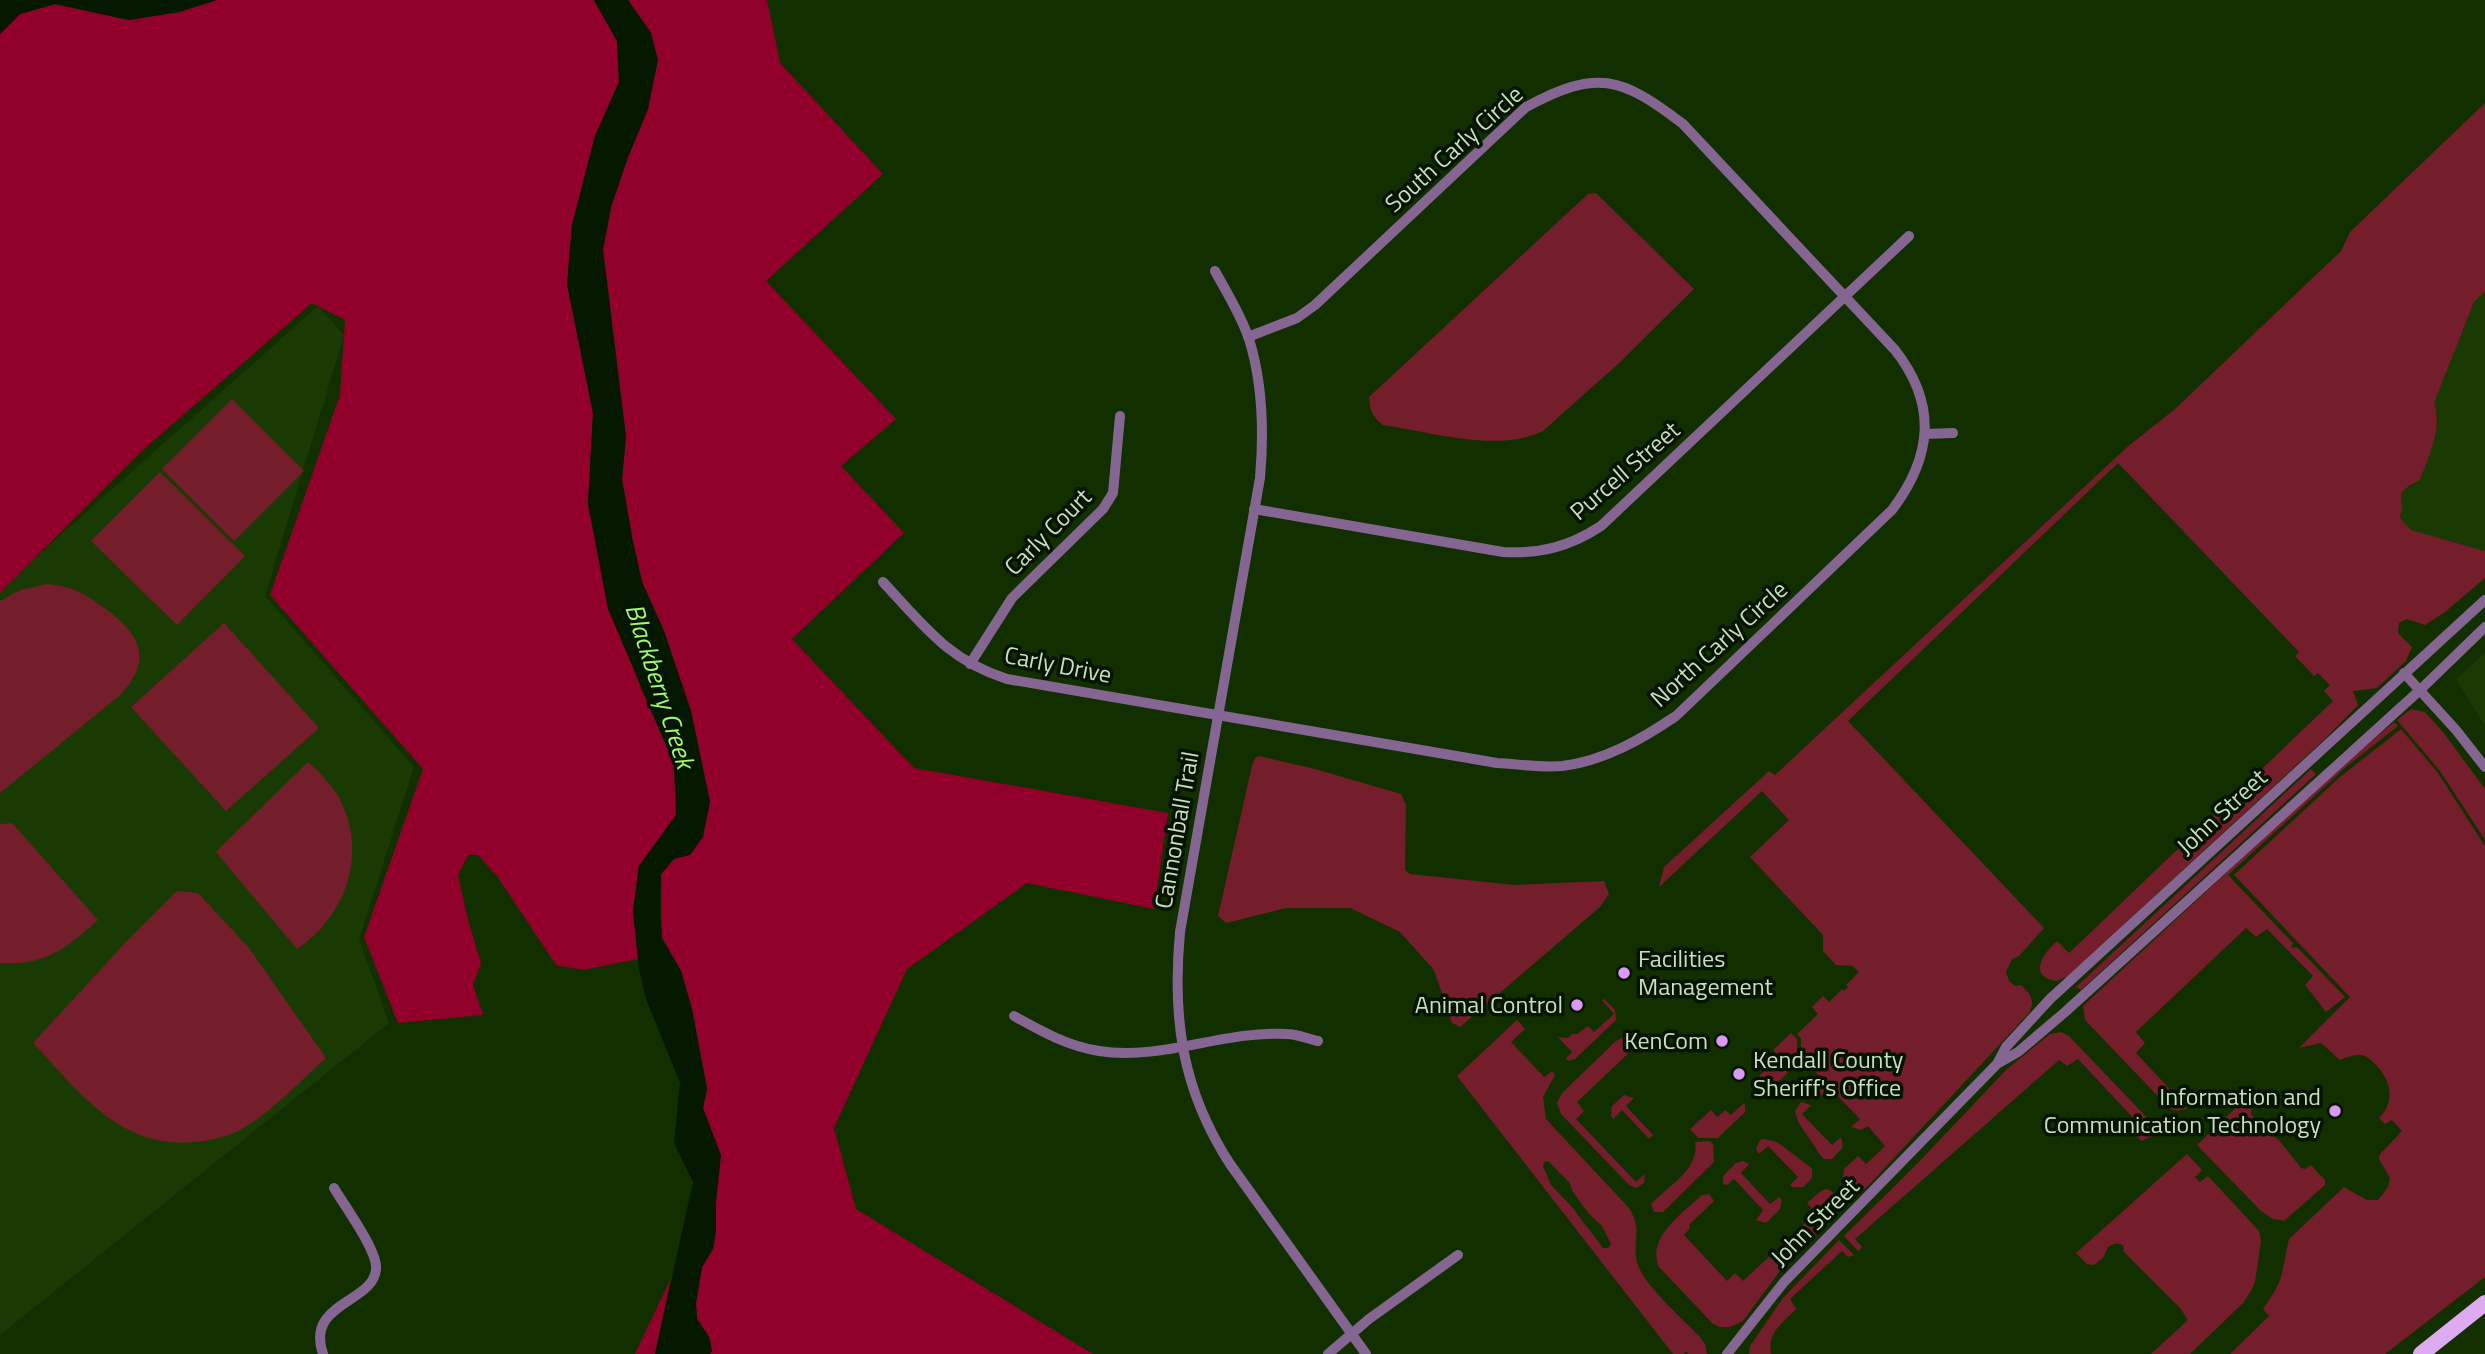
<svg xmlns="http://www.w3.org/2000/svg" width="2485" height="1354" font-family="'Titillium Web',sans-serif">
  <rect width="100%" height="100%" fill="#122f00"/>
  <g fill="#193a03">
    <polygon points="2485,292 2485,551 2411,530 2400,518 2402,508 2401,493 2420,480 2437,429 2438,416 2433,403 2474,302"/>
    <polygon points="318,306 344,335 265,596 414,767 359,939 389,1023 0,1335 0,589"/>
    <polygon points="2485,653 2485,726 2456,679"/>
  </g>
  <g fill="#741d2b" fill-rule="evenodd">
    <path d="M2485,103v189l-11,10 -40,101c9,26 -5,52 -14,77l-11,6 -8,7 1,15 -2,10 11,12 74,21v27l-40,34 -20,13 -18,-6 -8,4 -1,10 14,14 -6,14 -29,27 -24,3 5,14 -31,32 -259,239 -11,5c-30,-4 -14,-28 0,-40l12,12 264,-252 -9,-10 6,-6 -12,-12 -4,3 -19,-20 4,-4 -181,-189 -270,258 196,207 -25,28 -7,3 -6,13 3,9 6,5 6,-1c9,9 15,15 8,28l-161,173 -5,4 -10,-1 -10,-10 1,-10 14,-13 8,8 19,-18 -17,-20 -7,4 -10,-3 9,-8 -30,-31 -9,8 -2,-8 4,-8 -10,-11 -7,3 -8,-5 3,-3v-26l-4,-4 21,-20 -6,-7 11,-11 6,6 13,-13 2,2 4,-4 -2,-2 13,-13 -7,-6 -16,-1 -13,-14v-16l-73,-78 39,-37 -27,-29 -103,96 5,-20 105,-96 6,4 351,-327 49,-39 166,-158 9,-19z"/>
    <path d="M1596,193l98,96 -76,75 -75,67c-45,22 -112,1 -160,-6 -11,-8 -13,-15 -14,-28l219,-203z"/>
    <polygon points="232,399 304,471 234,541 162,469"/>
    <polygon points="160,472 245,556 177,625 91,541"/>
    <path d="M47,584c8,1 15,2 22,4 14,4 27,14 38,22 36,26 45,53 12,86l-119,97v-192l20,-11z"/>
    <polygon points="224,623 319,728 226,811 131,707"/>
    <polygon points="2411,709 2425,712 2443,732 2485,789 2485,840 2440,771 2397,720"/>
    <path d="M2394,722l4,4 -52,41 -118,108 65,68 -2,5 6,-1 48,50 -19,15 -21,-27 8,-9 -46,-47 -11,8 -10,-9 -110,104 9,11 -9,10 45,48 8,-7 7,4c-5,11 -16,16 -27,10l-84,-88 -2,-14 254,-236z"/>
    <path d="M2401,729l37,44 47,73v431l-100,77h-155l39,-38 -6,-7 13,-20 5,-12 8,-38 55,-52 23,13h11l10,-13 2,-9 -11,-19 1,-5 22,-23 -10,-11 -7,4 -6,-6c17,-17 12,-38 -4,-54 -4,-4 -8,-8 -14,-9 -7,-1 -15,3 -21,5l-19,-17 -22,5 51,-51 -116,-122 106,-98z"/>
    <polygon points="1259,756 1315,769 1401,794 1406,805 1405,870 1410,874 1514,885 1604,881 1609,894 1600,907 1460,1027 1452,1023 1434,970 1400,932 1350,908 1286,908 1226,923 1218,916 1252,766 1255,758"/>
    <path d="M308,762c11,10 21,20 29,32 32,55 11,121 -40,155l-81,-97z"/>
    <polygon points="2311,769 2316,774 2081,990 2076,987"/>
    <path d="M12,823l86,97c-31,28 -53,46 -98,43v-139z"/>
    <path d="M177,891l21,2 51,55 77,110c-27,24 -54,54 -86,72 -13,7 -31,11 -46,12 -75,7 -115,-51 -161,-99l92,-100z"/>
    <polygon points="1604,999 1615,1010 1616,1020 1575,1059 1568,1061 1566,1058 1572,1052 1558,1037 1568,1038 1572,1034 1577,1034 1588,1026 1594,1032 1614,1014 1602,1000"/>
    <path d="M1517,1020l8,9 -14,13 33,35 8,-6 3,4 -12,22 3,22 83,89c14,22 3,33 8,54 5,22 47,58 63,75l5,7 2,10h-19l-2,-3 -2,3h-11l-216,-278zM1548,1161l21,21 4,10 16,22 13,12 9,18 -3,4h-5l-31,-41 -21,-22 -8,-19 1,-4z"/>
    <polygon points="2061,1032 2069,1036 2153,1124 2155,1130 2152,1136 2142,1141 2131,1132 2137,1122 2078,1059 2067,1066 2059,1060 1855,1239 1862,1247 1859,1251 1857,1250 1844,1236 1915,1166 2007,1069 2050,1034"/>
    <polygon points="1791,1033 1797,1039 1797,1064 1769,1090 1757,1091 1751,1085 1778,1056 1773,1050"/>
    <path d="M1626,1036c8,-1 14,1 20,7l1,4 -3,7 -8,-8 -59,56 7,9 -8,8 60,63 9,-8 -1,9 -8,5 -7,-3 -68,-71 -4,-11 5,-10 54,-52z"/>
    <polygon points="2251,1093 2254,1098 2251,1114 2258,1124 2279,1140 2301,1168 2305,1169 2311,1165 2325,1180 2325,1185 2284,1221 2273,1219 2261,1211 2197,1145"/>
    <polygon points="1624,1095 1634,1098 1626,1106 1653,1135 1649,1139 1622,1110 1613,1119 1611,1116 1612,1106"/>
    <polygon points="1801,1102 1811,1105 1802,1114 1832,1145 1841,1137 1843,1147 1832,1159 1824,1159 1821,1156 1798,1122 1795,1111"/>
    <polygon points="1743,1104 1745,1105 1745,1112 1718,1138 1698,1138 1690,1129 1711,1110 1717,1117 1725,1110 1731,1115"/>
    <polygon points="1765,1139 1777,1142 1809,1166 1812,1169 1812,1178 1803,1187 1793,1187 1790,1185 1798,1177 1768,1146 1759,1154 1756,1149 1760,1140"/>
    <path d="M1710,1141l3,3 1,18 -51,50h-9l-3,-8 3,-3c16,-16 46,-33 41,-59z"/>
    <path d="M2187,1154l15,16 -7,7 5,5 8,-6 51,55 2,10 -6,41 -4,9 -8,12 -53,51h-39l37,-34 -8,-12 -57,-57 1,-5c-6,-4 -10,-3 -16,1l-5,11 -9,7 -7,-1 -11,-11z"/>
    <polygon points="1743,1161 1749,1164 1741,1173 1770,1204 1779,1197 1782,1200 1780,1209 1766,1223 1756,1220 1763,1210 1734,1179 1727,1185 1723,1184 1723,1176 1736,1163"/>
    <path d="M1827,1189c8,3 16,11 15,20l-62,62 -37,50 -13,6h-10l-7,-3 -54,-57c-13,-30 24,-54 43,-72l7,-1 5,7 -25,24 1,3 -6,7 43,46 8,-8 8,8 73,-68 -9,-10 14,-12z"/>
    <path d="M1839,1240l15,15 -6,2 -6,-6 -52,48 6,10c-13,14 -29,23 -25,45h-22l1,-8 33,-48z"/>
  </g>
  <g fill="#91002b">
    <polygon points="217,0 594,0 617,41 619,82 595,136 572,225 567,284 593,413 588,504 641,688 674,764 676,815 639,866 633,911 638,959 583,970 556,965 497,876 478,855 468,855 458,875 468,920 481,963 473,985 483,1015 398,1023 364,937 423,769 270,595 340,395 345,320 312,303 144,449 0,593 0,34 20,14 55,4 129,20 179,12"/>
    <polygon points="628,0 767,0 780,63 883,174 766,281 896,419 841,466 904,533 792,639 914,768 1168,813 1154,909 1027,883 907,969 834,1128 856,1209 1093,1354 710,1354 712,1351 709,1337 697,1319 696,1303 702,1266 713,1249 716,1231 710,1128 703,1108 707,1089 692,1009 681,971 662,938 661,874 674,859 710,802 691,711 664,631 642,582 632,537 622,479 626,437 603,250 611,207 627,160 651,33"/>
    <polygon points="671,1278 655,1354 635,1354"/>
  </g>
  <g fill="#041900">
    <polygon points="0,0 217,0 179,12 129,20 55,4 20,14 0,34"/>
    <polygon points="594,0 628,0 651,33 658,60 648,109 627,160 611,207 603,250 626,437 622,479 632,537 642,582 664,631 691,711 710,802 703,837 690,855 674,859 661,874 660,914 662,938 681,971 692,1009 707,1089 703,1108 721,1155 716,1203 716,1231 713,1249 702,1267 696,1303 697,1319 709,1337 712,1351 710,1354 655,1354 693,1182 674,1143 680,1083 646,999 639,969 633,911 639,866 676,815 674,764 608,609 588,504 593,413 567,284 572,225 595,136 619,82 617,41"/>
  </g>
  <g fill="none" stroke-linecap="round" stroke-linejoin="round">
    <g stroke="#856692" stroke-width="10">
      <path d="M1215,271c12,22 26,44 34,68 14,45 15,93 11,139l-80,454c-8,87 2,158 50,232l136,190"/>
      <polyline points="1926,434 1953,433"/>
      <path d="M1254,509l249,43c37,2 66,-5 98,-26l308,-290"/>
      <path d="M883,582c41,44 65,78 124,97l490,84c21,1 44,5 65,3 42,-5 80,-27 114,-50l216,-206c40,-53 46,-105 3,-160l-212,-226c-63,-48 -86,-55 -157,-17l-211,198 -18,13 -49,19"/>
      <polyline points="970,664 1012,598 1103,509 1113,493 1120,416"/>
      <polyline points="2404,673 2456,730 2485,767"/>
      <path d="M1014,1016c27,15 53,30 85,35 63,10 125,-21 188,-17 10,0 21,5 31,7"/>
      <polyline points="1998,1062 2006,1047 2050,999 2485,600"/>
      <path d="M323,1354c-18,-52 51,-51 53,-85 2,-18 -32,-64 -42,-81"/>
      <polyline points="1328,1354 1369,1319 1458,1255"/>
      <polyline points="1727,1354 1784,1282 1997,1064 2018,1052 2064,1013 2420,690 2485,627"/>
    </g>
    <polyline stroke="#deabf3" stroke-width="16" points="2421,1354 2485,1303"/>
  </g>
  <g fill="#db99f5" stroke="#051400" stroke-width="2.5">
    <circle cx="1624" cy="973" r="7"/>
    <circle cx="1577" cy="1005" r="7"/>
    <circle cx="1722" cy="1041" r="7"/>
    <circle cx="1739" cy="1074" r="7"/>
    <circle cx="2335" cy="1111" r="7"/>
  </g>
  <g text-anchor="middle" stroke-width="7" stroke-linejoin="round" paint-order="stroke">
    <g font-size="24" fill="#c9dfbf" stroke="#051400">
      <text transform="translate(1454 149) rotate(-42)" y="8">South Carly Circle</text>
      <text transform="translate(1625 471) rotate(-41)" y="8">Purcell Street</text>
      <text transform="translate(1048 532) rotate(-45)" y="8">Carly Court</text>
      <text transform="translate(1719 644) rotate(-42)" y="8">North Carly Circle</text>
      <text transform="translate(1058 665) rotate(11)" y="8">Carly Drive</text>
      <text transform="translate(2222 812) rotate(-43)" y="8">John Street</text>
      <text transform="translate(1177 830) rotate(-80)" y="8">Cannonball Trail</text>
      <text transform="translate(1815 1222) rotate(-45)" y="8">John Street</text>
    </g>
    <g font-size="24" fill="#c9dfbf" stroke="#051400" text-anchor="end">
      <text x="1638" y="967" text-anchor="start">Facilities<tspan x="1638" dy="28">Management</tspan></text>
      <text x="1563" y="1013">Animal Control</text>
      <text x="1708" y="1049">KenCom</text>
      <text x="1753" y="1068" text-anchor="start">Kendall County<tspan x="1753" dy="28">Sheriff's Office</tspan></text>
      <text x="2321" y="1105">Information and<tspan x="2321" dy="28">Communication Technology</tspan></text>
    </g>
    <g font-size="26" font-style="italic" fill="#a0fb6d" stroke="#051400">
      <text transform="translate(660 686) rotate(72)" y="9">Blackberry Creek</text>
    </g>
  </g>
</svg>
